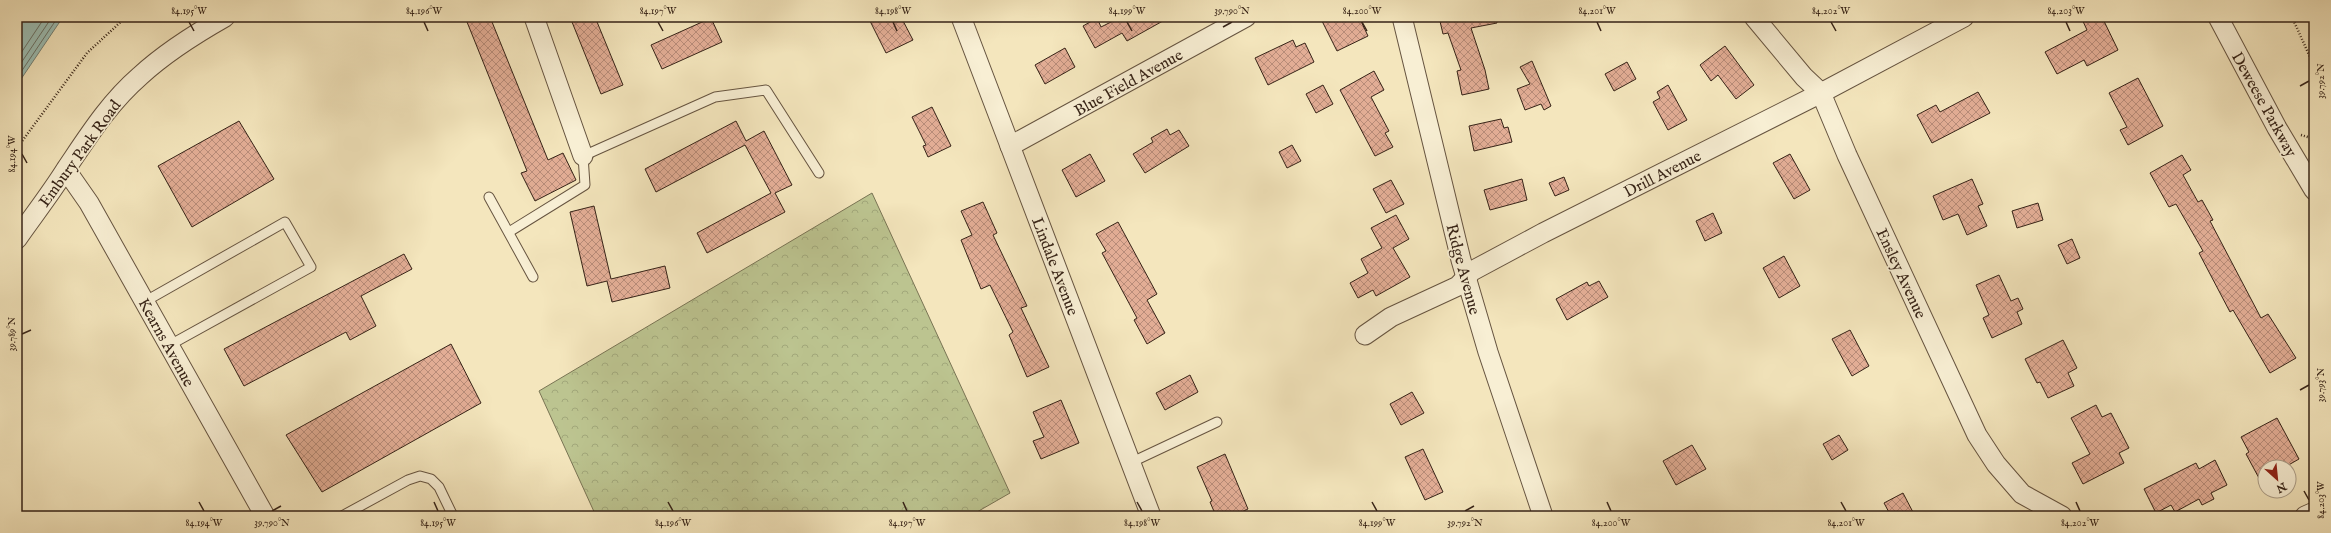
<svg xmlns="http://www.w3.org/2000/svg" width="2331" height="533" font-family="'IM FELL English',serif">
  <defs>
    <pattern id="forest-crowns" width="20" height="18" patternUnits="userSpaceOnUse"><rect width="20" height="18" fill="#bcc490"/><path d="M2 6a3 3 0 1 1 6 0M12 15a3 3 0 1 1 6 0" fill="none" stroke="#a2a87b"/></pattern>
    <pattern id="building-cross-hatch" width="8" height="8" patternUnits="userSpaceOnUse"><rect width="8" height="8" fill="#e2ad95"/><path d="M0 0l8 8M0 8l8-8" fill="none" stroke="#b88c79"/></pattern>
  </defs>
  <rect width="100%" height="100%" fill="#f4e6bd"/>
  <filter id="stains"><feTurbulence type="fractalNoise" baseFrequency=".005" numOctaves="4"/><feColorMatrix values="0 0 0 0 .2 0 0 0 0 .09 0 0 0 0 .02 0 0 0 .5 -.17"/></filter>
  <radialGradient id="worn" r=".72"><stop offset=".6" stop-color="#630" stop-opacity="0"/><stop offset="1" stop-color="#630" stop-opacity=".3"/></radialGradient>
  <polygon fill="url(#forest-crowns)" stroke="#797454" points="872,193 1010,493 970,516 596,516 539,391"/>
  <polygon fill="#9cbfb5" stroke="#738176" points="17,17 63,17 17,85"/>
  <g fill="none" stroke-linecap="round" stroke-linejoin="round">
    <g stroke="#697166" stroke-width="1">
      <polyline points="17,59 45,17"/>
      <polyline points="17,69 52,17"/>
      <polyline points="17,78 58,17"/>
    </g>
  </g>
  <g fill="url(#building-cross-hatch)" stroke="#362317">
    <polygon points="465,17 490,17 548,160 563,153 576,180 535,201 521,173 527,171"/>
    <polygon points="570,17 595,17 623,85 601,94"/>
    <polygon points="868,17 901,17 913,40 886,53"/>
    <polygon points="1121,17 1170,17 1127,41 1122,33 1095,48 1083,26 1097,18 1101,27"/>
    <polygon points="1320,17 1359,17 1368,36 1337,51"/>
    <polygon points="1439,17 1496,17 1497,23 1471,28 1485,70 1489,89 1462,95 1457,71 1461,70 1448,33 1443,34"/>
    <polygon points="2081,17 2102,17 2118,50 2087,66 2084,60 2057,74 2045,52 2087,30"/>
    <polygon points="711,18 722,42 662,69 651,45"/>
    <polygon points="1293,40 1296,47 1305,43 1314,62 1268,85 1255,58"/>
    <polygon points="1725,46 1754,85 1736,99 1718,75 1711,81 1700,65"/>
    <polygon points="1065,48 1075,67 1045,84 1035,65"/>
    <polygon points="1532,61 1551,106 1544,110 1541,104 1525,110 1517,89 1530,84 1520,67"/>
    <polygon points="1627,62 1636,79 1614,91 1605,74"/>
    <polygon points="1374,71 1384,90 1371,97 1389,131 1385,133 1393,147 1375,156 1340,90"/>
    <polygon points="2138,78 2163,126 2128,145 2120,130 2127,127 2109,93"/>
    <polygon points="1323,85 1333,104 1316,113 1306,94"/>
    <polygon points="1668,85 1687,120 1668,130 1653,102 1660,98 1657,92"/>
    <polygon points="1978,92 1990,113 1932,143 1917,115 1936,105 1940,112"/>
    <polygon points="932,107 951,146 928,157 923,146 926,145 912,117"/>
    <polygon points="1501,119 1504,128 1508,127 1512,142 1474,151 1469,126"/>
    <polygon points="239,121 274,179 192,227 158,166"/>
    <polygon points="736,121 746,141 764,131 792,185 775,193 785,212 707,253 697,233 771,193 745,145 656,192 645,169"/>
    <polygon points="1167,129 1170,135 1179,130 1189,146 1145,173 1133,154 1153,142 1151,138"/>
    <polygon points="1292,145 1301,161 1287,168 1279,152"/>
    <polygon points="1090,154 1105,181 1076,197 1062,170"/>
    <polygon points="1790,154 1810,190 1794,199 1773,163"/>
    <polygon points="2182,155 2191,170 2183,175 2198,202 2202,200 2213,220 2210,221 2261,318 2268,314 2296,358 2270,373 2233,310 2230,312 2199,253 2203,251 2176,204 2169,207 2150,173"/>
    <polygon points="1564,177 1569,190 1555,196 1549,183"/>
    <polygon points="1522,179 1527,200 1490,210 1484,190"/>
    <polygon points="1972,179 1983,204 1978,206 1987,226 1967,235 1958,214 1943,220 1933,196"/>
    <polygon points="1391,180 1404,204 1386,213 1373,189"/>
    <polygon points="983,202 997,233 993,235 1027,306 1021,308 1049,367 1027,377 1009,335 1013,332 990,285 981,289 961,240 972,235 961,211"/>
    <polygon points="2038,203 2043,220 2017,228 2012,211"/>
    <polygon points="594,206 611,279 665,266 670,288 612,302 607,281 587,286 570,212"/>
    <polygon points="1713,213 1722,233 1705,241 1696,221"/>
    <polygon points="1396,215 1409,239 1393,248 1410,277 1376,296 1373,290 1358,298 1350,283 1368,273 1361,259 1382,248 1371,228"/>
    <polygon points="1118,222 1157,294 1147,300 1165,333 1147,344 1134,320 1137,318 1102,253 1106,251 1096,234"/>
    <polygon points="2072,239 2080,258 2067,264 2058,245"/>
    <polygon points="404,254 412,269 361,296 376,326 350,340 346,332 244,386 224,349"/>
    <polygon points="1784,256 1800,286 1779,298 1763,268"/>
    <polygon points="1999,275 2011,301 2018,298 2023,309 2017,312 2022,324 1992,338 1983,318 1989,315 1976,285"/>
    <polygon points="1599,281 1608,297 1567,320 1556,299 1587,282 1589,286"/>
    <polygon points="1850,330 1869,366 1852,376 1832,339"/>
    <polygon points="2063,340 2077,368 2068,373 2074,386 2048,398 2040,382 2037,383 2025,359"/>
    <polygon points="451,344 481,403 322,492 286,435"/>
    <polygon points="1190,375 1198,392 1165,410 1156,393"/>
    <polygon points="1412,392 1424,413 1401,425 1390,404"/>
    <polygon points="1061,400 1079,443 1041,459 1033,441 1044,437 1033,412"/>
    <polygon points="2096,405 2102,417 2111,413 2129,448 2119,453 2124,463 2083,484 2072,463 2090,454 2071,418"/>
    <polygon points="2277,418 2299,459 2285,467 2265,467 2265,478 2260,480 2246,454 2249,452 2241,437"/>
    <polygon points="1839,435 1848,450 1832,460 1823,444"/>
    <polygon points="1692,445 1706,469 1676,485 1663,461"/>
    <polygon points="1423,449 1443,492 1425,500 1405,457"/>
    <polygon points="1225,454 1248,509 1233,516 1216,516 1210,502 1212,501 1197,467"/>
    <polygon points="2215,460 2227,485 2211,493 2214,499 2202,505 2199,499 2175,512 2171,505 2156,513 2144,489 2196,463 2199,469"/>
    <polygon points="1903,493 1915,516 1891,516 1884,503"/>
  </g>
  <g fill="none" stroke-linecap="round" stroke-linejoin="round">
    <g stroke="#665440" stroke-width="11">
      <g id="lane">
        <polyline points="489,197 533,277"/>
        <polyline points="509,232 585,185 583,156 715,97 766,90 819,173"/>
        <polyline points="144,302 285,222 311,267 168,346"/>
        <polyline points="1132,462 1217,422"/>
        <polyline points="342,516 408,480 420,476 431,479 439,487 453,516"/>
      </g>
    </g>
    <g stroke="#665440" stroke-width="21">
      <g id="street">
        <polyline points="534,17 583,156"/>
        <polyline points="961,17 1151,516"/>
        <polyline points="1402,17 1461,260 1488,352 1543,516"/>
        <polyline points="1754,17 1804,77 1821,93 1847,155 1977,435 1996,464 2022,494 2062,516"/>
        <polyline points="2218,17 2277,128 2314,190"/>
        <polyline points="1010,146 1246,17"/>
        <polyline points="66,170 89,203 265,516"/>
        <path d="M17,239c16,-23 34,-46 49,-70 23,-34 43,-66 74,-93 26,-24 55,-42 85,-59"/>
        <polyline points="1365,335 1391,317 1458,286 1472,271 1543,233 1821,93 1964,17"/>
        <polyline points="2305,516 2314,512"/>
      </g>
    </g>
    <g stroke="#362317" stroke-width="2.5" stroke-dasharray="1 2" stroke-linecap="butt">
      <polyline points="2292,17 2314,66"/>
      <polyline points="2301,135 2314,139"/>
      <polyline points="17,148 87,53 126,17"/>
    </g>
    <use href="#lane" stroke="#f8efd4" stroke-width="9"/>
    <use href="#street" stroke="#f8efd4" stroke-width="19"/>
  </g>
  <path fill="none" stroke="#362317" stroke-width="1.5" d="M189,22l5,9M424,22l4,9M658,22l5,9M893,22l4,9M1127,22l5,9M1362,22l5,9M1597,22l4,9M1831,22l5,9M2066,22l4,9M1223,27l9,-5M2300,86l9,-5M22,154l5,9M22,334l9,-4M2300,390l9,-5M2304,491l5,9M199,502l5,9M434,502l4,9M668,502l5,9M903,502l4,9M1137,502l5,9M1372,502l5,9M1607,502l4,9M1841,502l5,9M2076,502l4,9M272,511l9,-5M1465,511l9,-5"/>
  <g text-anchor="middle" stroke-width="3.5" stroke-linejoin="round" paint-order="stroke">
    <g font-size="16" fill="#362317" stroke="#f8efd4">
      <text transform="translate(1128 82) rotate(-29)" y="6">Blue Field Avenue</text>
      <text transform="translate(2265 104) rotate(61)" y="6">Deweese Parkway</text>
      <text transform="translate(79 153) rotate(-54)" y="6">Embury Park Road</text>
      <text transform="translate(1662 173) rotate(-27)" y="6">Drill Avenue</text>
      <text transform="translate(1056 266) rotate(69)" y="6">Lindale Avenue</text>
      <text transform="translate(1464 269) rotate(75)" y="6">Ridge Avenue</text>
      <text transform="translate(1902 273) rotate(65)" y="6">Ensley Avenue</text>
      <text transform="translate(167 342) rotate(61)" y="6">Kearns Avenue</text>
    </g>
  </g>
  <rect width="2331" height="533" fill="none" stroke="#f4e6bd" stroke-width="44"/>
  <g transform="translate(2277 479) rotate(153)"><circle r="19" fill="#f8efd4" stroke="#aa9d88"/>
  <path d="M0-3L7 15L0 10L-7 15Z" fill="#8f2418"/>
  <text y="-6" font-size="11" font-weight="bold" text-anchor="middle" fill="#362317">N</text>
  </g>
  <rect x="22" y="22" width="2287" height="489" fill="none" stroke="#362317" stroke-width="1.5"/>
  <g font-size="10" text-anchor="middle" fill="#362317">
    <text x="189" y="14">84.195°W</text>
    <text x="424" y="14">84.196°W</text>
    <text x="658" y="14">84.197°W</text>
    <text x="893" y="14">84.198°W</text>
    <text x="1127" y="14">84.199°W</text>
    <text x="1232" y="14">39.790°N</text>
    <text x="1362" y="14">84.200°W</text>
    <text x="1597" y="14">84.201°W</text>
    <text x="1831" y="14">84.202°W</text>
    <text x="2066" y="14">84.203°W</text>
    <text transform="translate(2320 81) rotate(-90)" y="4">39.792°N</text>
    <text transform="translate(11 154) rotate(-90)" y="4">84.194°W</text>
    <text transform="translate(11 334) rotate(-90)" y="4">39.789°N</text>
    <text transform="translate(2320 385) rotate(-90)" y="4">39.793°N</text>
    <text transform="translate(2320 500) rotate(-90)" y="4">84.203°W</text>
    <text x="204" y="526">84.194°W</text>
    <text x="272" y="526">39.790°N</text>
    <text x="438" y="526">84.195°W</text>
    <text x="673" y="526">84.196°W</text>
    <text x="907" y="526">84.197°W</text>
    <text x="1142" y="526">84.198°W</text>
    <text x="1377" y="526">84.199°W</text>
    <text x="1465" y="526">39.792°N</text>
    <text x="1611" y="526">84.200°W</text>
    <text x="1846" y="526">84.201°W</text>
    <text x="2080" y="526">84.202°W</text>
  </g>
  <rect width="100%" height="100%" filter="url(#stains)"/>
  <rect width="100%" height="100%" fill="url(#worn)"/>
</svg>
